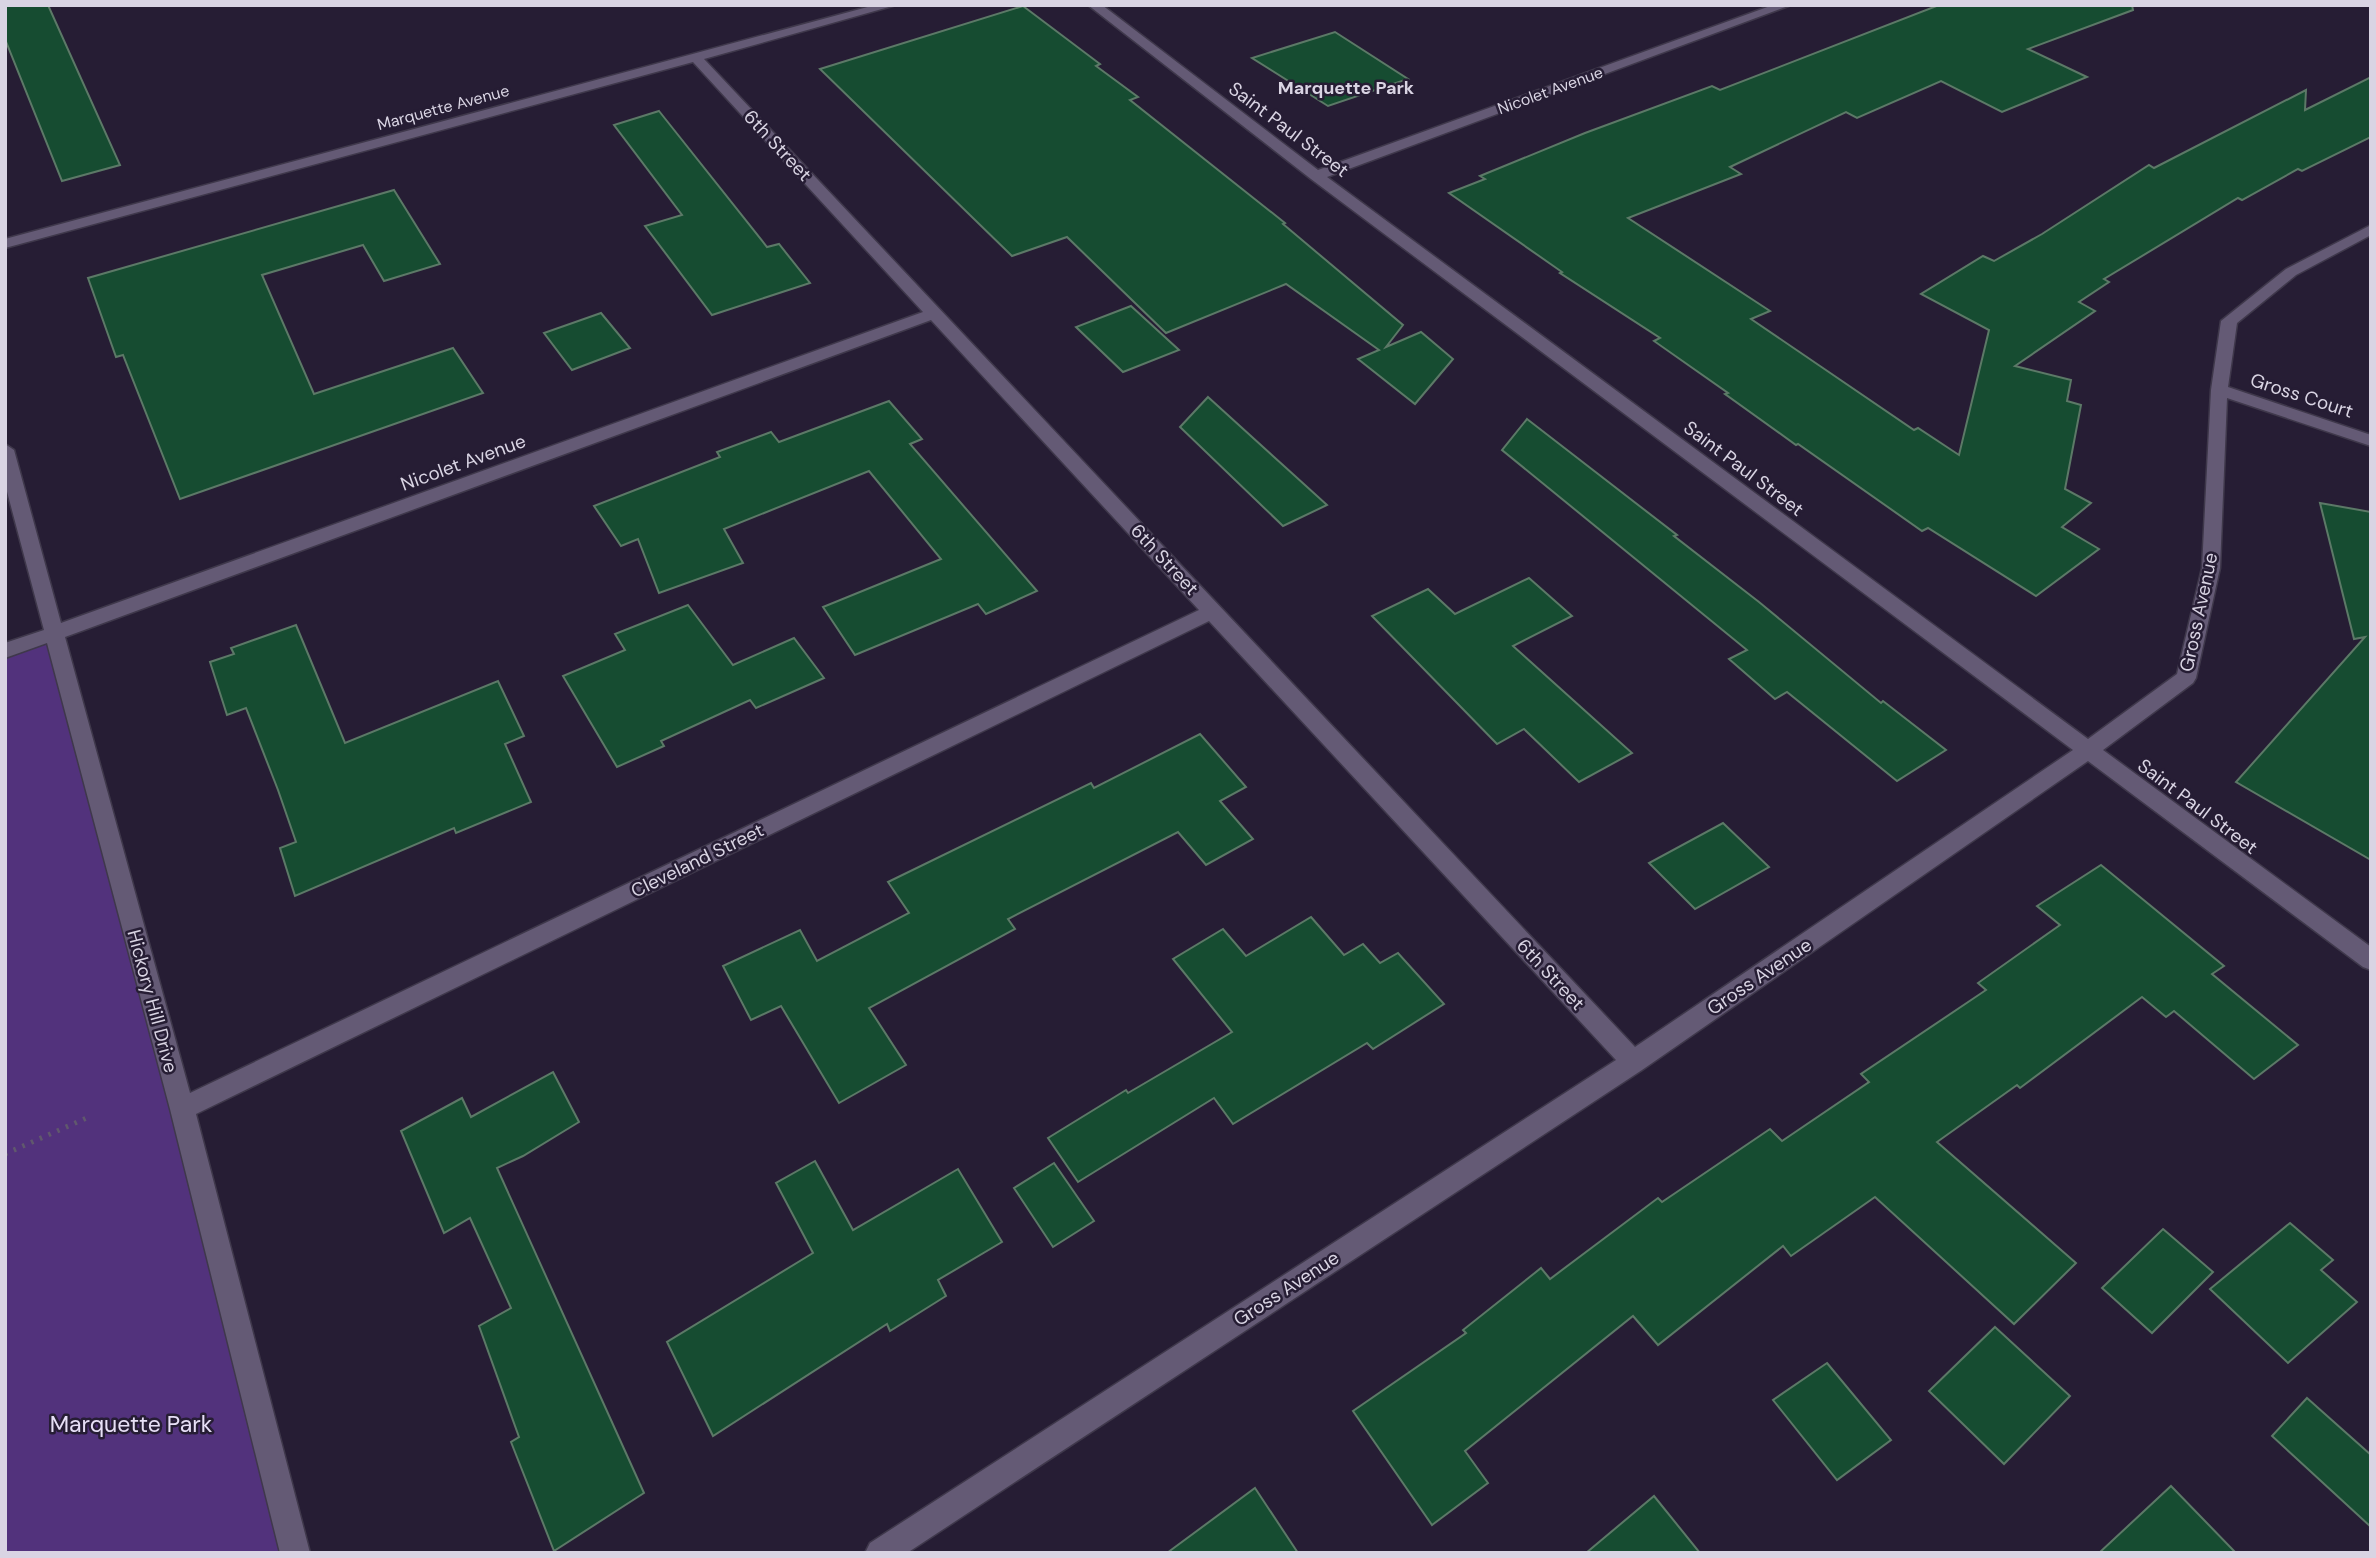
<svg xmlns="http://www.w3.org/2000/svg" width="2376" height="1558" font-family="'DM Sans',sans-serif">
  <rect width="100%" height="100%" fill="#261d34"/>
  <polygon fill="#52327c" points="56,633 295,1553 5,1553 5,651"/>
  <g fill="#164c31" stroke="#5c7967" stroke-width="2">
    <polygon points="5,5 48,5 120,165 62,181 5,39"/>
    <polygon points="1939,5 2132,5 2133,10 2028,49 2087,77 2002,112 1941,81 1857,118 1846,112 1730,167 1741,174 1628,218 1770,311 1751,319 1914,430 1918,428 1959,455 1989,330 1921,294 1983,256 1994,261 2042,234 2149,165 2154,168 2306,90 2305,110 2371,77 2371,137 2302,171 2298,169 2242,200 2238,198 2104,279 2109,282 2079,302 2095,311 2015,366 2071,380 2067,401 2081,405 2065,489 2091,503 2062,527 2099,549 2036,596 1928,528 1922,531 1798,444 1796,445 1725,394 1728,393 1654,341 1660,338 1560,273 1562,272 1449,193 1485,179 1480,176 1585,133 1712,86 1720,90"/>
    <polygon points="1023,6 1100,64 1096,66 1138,97 1130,100 1285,223 1283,224 1403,325 1386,347 1421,332 1453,359 1415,404 1358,359 1379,350 1286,284 1166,333 1067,237 1012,256 820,69"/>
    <polygon points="1335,32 1408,79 1328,106 1252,58"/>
    <polygon points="659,111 767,247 779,244 810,283 712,315 645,226 682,215 614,125"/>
    <polygon points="394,190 440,264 384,281 363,245 262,275 314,394 453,348 483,393 180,499 123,355 116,357 88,278"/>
    <polygon points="1131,306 1179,350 1123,372 1076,327"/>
    <polygon points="601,313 630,348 572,370 544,333"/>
    <polygon points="1208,397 1284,466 1327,505 1283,526 1180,427"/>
    <polygon points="889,401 922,439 910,444 1037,591 986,614 978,604 855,655 823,607 941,559 869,471 724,529 743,563 659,593 638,539 621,546 594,506 720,457 717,452 771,432 779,442"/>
    <polygon points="1527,419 1677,535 1674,536 1759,602 1881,703 1883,701 1946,750 1897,781 1787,692 1775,699 1729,659 1747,650 1502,450"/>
    <polygon points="2320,503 2371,512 2371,860 2236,782 2365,637 2354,639"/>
    <polygon points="1529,578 1572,616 1513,646 1632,753 1579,782 1524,729 1497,744 1372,616 1428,589 1455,614"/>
    <polygon points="688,605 733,665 794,638 824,678 756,708 750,700 661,741 664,746 617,767 563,676 625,650 615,634"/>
    <polygon points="296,625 345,743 498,681 524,736 505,744 531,802 456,833 454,828 295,896 280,848 296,842 278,790 246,708 227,715 210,662 234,654 231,648"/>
    <polygon points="1200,734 1246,787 1220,801 1253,839 1206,865 1178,832 1008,919 1015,929 869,1008 906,1065 839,1103 781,1006 751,1020 723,966 800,930 817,961 909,913 888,882 1091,783 1094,788"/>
    <polygon points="1723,823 1769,867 1695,909 1649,863"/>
    <polygon points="2101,865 2224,966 2212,974 2298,1045 2254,1079 2174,1011 2166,1017 2142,997 2020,1088 2017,1085 1937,1142 2076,1263 2014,1324 1875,1197 1791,1256 1783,1246 1658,1345 1633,1316 1465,1451 1488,1483 1432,1525 1353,1411 1466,1333 1463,1330 1541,1268 1550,1279 1658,1198 1662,1202 1770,1129 1782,1141 1869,1082 1861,1074 1986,990 1978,983 2060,925 2037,906"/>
    <polygon points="1311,917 1344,955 1363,944 1380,963 1398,953 1444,1004 1373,1049 1367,1043 1233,1124 1214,1098 1078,1182 1048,1138 1126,1090 1128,1093 1232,1032 1173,959 1223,929 1246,956"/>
    <polygon points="553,1072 579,1122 523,1156 497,1168 644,1493 554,1551 511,1442 519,1437 479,1326 511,1308 470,1218 444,1233 401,1131 462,1098 471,1117"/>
    <polygon points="815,1161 853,1230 958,1169 1002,1242 938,1280 946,1296 890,1331 887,1324 713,1436 667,1342 813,1253 776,1183"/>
    <polygon points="1054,1163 1094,1221 1053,1247 1014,1188"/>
    <polygon points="2290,1223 2333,1260 2321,1270 2357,1302 2288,1363 2210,1289"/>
    <polygon points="2163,1229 2213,1272 2152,1333 2102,1288"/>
    <polygon points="1995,1327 2070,1396 2004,1464 1929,1391"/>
    <polygon points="1827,1363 1891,1440 1837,1480 1773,1400"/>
    <polygon points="2307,1398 2371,1455 2371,1527 2272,1436"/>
    <polygon points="2171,1486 2236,1553 2099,1553"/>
    <polygon points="1255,1488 1298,1553 1167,1553"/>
    <polygon points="1654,1496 1700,1553 1586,1553"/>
  </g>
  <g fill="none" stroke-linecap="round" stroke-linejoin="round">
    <g stroke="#3f384b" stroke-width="3">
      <path id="minor" d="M875,5h21l-192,54 931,988 438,-297 -762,-571 -223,-174h14l216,165 455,-165h18l-464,172 761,562 89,-65 25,-106 9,-178 10,-69 65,-52 85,-44v10l-75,40 -59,48 -9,64 143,48v11l-144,-48 -7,170 -24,110 -3,5 -90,67 268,197v23l-8,-3 -275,-206 -446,309 -735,483h-42l5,-10 746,-483 -407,-439 -1013,493 114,439h-30l-110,-444 -123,-466 -42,15v-15l39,-13 -39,-146v-40l9,6 47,173 862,-311 -230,-250 -688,186v-9zM931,320l268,290 -1009,483 -125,-456z"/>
    </g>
    <polyline stroke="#60586d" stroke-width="5" stroke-dasharray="2.5 7" stroke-linecap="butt" points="5,1154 91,1116"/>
    <use href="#minor" fill="#645a75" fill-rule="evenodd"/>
  </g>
  <g text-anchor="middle" stroke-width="5" stroke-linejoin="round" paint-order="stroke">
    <g font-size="16" fill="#d9d4e3" stroke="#261d34">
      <text transform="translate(1550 90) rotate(-20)" y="6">Nicolet Avenue</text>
      <text transform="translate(443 107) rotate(-15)" y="6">Marquette Avenue</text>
    </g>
    <g font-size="18" font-weight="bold" fill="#d9d4e3" stroke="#261d34">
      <text x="1346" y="94">Marquette Park</text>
    </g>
    <g font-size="19" fill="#d9d4e3" stroke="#261d34">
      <text transform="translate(1289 129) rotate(37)" y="7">Saint Paul Street</text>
      <text transform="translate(778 145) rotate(47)" y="7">6th Street</text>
      <text transform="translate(2302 395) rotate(18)" y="7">Gross Court</text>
      <text transform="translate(463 462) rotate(-20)" y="7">Nicolet Avenue</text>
      <text transform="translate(1744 468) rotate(37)" y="7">Saint Paul Street</text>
      <text transform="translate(1165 559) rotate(47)" y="7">6th Street</text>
      <text transform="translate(2198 612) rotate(-78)" y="7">Gross Avenue</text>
      <text transform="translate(2198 806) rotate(37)" y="7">Saint Paul Street</text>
      <text transform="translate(697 860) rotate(-26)" y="7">Cleveland Street</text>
      <text transform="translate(1551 974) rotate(47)" y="7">6th Street</text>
      <text transform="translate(1759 976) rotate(-34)" y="7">Gross Avenue</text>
      <text transform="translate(153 1001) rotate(75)" y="7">Hickory Hill Drive</text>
      <text transform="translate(1286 1288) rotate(-33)" y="7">Gross Avenue</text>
    </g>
    <g font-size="23" fill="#e7dff6" stroke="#261d34">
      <text x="131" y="1432">Marquette Park</text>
    </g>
  </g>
  <rect width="2376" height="1558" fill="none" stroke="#d9d4e3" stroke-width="14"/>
</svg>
